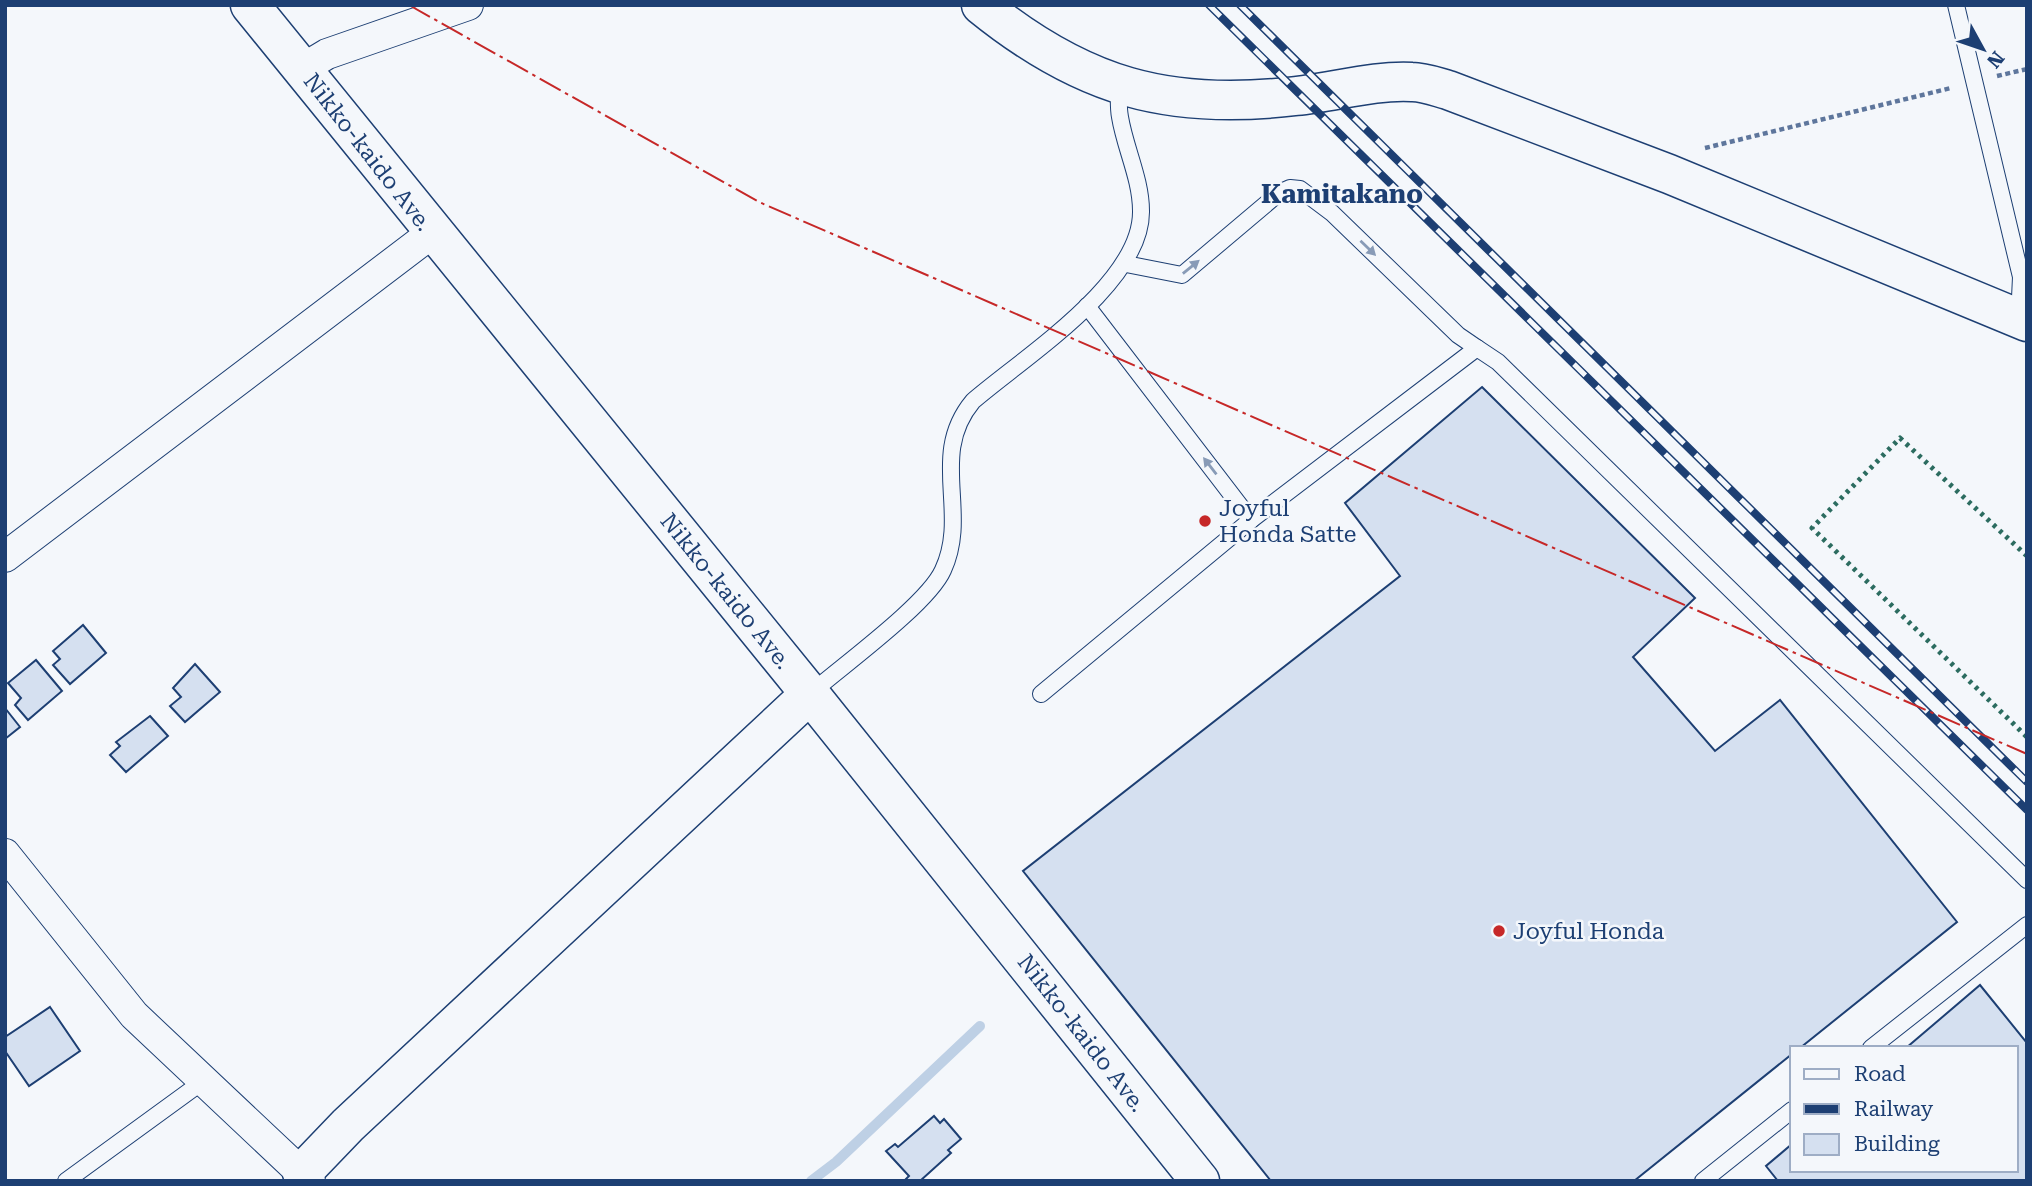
<svg xmlns="http://www.w3.org/2000/svg" width="2032" height="1186" font-family="'Roboto Serif',serif">
  <rect width="100%" height="100%" fill="#f4f7fb"/>
  <g fill="none" stroke-linecap="round" stroke-linejoin="round">
    <polyline stroke="#bed0e5" stroke-width="10" points="811,1181 836,1162 980,1026"/>
  </g>
  <g fill="#d5e0f0" stroke="#1d3f73" stroke-width="2">
    <polygon points="1482,387 1695,598 1633,657 1715,751 1780,700 1957,922 1800,1048 1792,1048 1792,1054 1634,1181 1271,1181 1023,871 1400,576 1345,503"/>
    <polygon points="83,625 106,653 70,684 53,665 60,659 53,651"/>
    <polygon points="36,660 62,691 28,720 15,705 21,698 8,683"/>
    <polygon points="195,664 220,692 185,722 170,706 181,697 173,688"/>
    <polygon points="5,708 20,727 5,739"/>
    <polygon points="150,716 168,736 126,772 110,755 120,746 116,742"/>
    <polygon points="1980,985 2027,1043 2027,1181 1778,1181 1766,1166 1792,1144 1792,1170 2016,1170 2016,1048 1906,1048"/>
    <polygon points="50,1007 80,1051 29,1086 5,1051 5,1037"/>
    <polygon points="934,1116 940,1123 944,1119 961,1139 948,1150 951,1153 920,1181 904,1181 909,1176 886,1151 895,1144 898,1147"/>
  </g>
  <g fill="none" stroke-linecap="round" stroke-linejoin="round">
    <g stroke="#1d3f73" stroke-width="18">
      <g id="service">
        <polyline points="1956,5 2021,277 2019,319"/>
        <polyline points="1126,264 1182,275 1279,193 1290,188 1300,189 1332,213 1458,335 1477,348"/>
        <polyline points="1087,306 1251,520"/>
        <path d="M810,694c32,-28 118,-90 133,-124 27,-58 -15,-115 30,-169 51,-44 169,-118 168,-190 0,-32 -16,-63 -21,-94 -2,-10 -1,-21 -1,-32"/>
        <polyline points="1041,694 1251,520 1477,348 1498,362 2027,880"/>
        <polyline points="1871,1048 2027,925"/>
        <polyline points="66,1181 202,1082"/>
        <polyline points="1703,1181 1792,1110"/>
      </g>
    </g>
    <g stroke="#1d3f73" stroke-width="32">
      <g id="minor">
        <polyline points="302,69 327,54 468,5"/>
        <polyline points="5,557 432,233"/>
        <polyline points="5,854 134,1015 310,1181"/>
      </g>
    </g>
    <g stroke="#1d3f73" stroke-width="41">
      <g id="tertiary">
        <path d="M981,5c101,82 187,106 315,91 39,-4 77,-16 116,-14 12,0 25,5 36,8l221,84 358,148"/>
        <polyline points="302,1173 348,1125 810,694"/>
      </g>
    </g>
    <g stroke="#1d3f73" stroke-width="41">
      <polyline id="trunk" points="250,5 810,694 1200,1181"/>
    </g>
    <g stroke="#5e769c" stroke-width="4.5" stroke-dasharray="5 3.5" stroke-linecap="butt">
      <polyline points="1997,76 2027,69"/>
      <polyline points="1705,148 1951,88"/>
    </g>
    <use href="#service" stroke="#f4f7fb" stroke-width="16"/>
    <use href="#minor" stroke="#f4f7fb" stroke-width="30"/>
    <use href="#tertiary" stroke="#f4f7fb" stroke-width="38"/>
    <use href="#trunk" stroke="#f4f7fb" stroke-width="38"/>
    <g stroke="#1d3f73" stroke-width="8">
      <g id="rail">
        <polyline points="1209,5 2027,810"/>
        <polyline points="1240,5 2027,782"/>
      </g>
    </g>
    <use href="#rail" stroke="#f4f7fb" stroke-width="5" stroke-dasharray="16" stroke-linecap="butt"/>
    <polyline stroke="#2c6c60" stroke-width="5" stroke-dasharray="3.5 5" stroke-linecap="butt" points="2027,556 1900,438 1812,528 2027,737"/>
    <polyline stroke="#c62828" stroke-width="2" stroke-dasharray="24 5 3.5 5" stroke-linecap="butt" points="409,5 759,202 2027,754"/>
  </g>
  <defs><path id="oneway-solid" d="M-6-.8H1V-3.2L6.5 0L1 3.2V.8H-6Z" transform="scale(1.75)"/></defs>
  <g fill="#889bb7">
    <use href="#oneway-solid" transform="translate(1368 248) rotate(44)"/>
    <use href="#oneway-solid" transform="translate(1191 267) rotate(-39)"/>
    <use href="#oneway-solid" transform="translate(1210 466) rotate(-128)"/>
  </g>
  <g fill="#c62828" stroke="#f4f7fb" stroke-width="2.5">
    <circle cx="1205" cy="521" r="7"/>
    <circle cx="1499" cy="931" r="7"/>
  </g>
  <g text-anchor="middle" stroke-width="5" stroke-linejoin="round" paint-order="stroke">
    <g font-size="23" fill="#1d3f73" stroke="#f4f7fb">
      <text transform="translate(368 152) rotate(52)" y="8">Nikko-kaido Ave.</text>
      <text transform="translate(726 591) rotate(51)" y="8">Nikko-kaido Ave.</text>
      <text transform="translate(1082 1033) rotate(52)" y="8">Nikko-kaido Ave.</text>
    </g>
    <g font-size="23" fill="#1d3f73" stroke="#f4f7fb" text-anchor="start">
      <text x="1219" y="516">Joyful<tspan x="1219" dy="26">Honda Satte</tspan></text>
      <text x="1513" y="939">Joyful Honda</text>
    </g>
    <g font-size="26" font-weight="bold" fill="#1d3f73" stroke="#f4f7fb">
      <text x="1342" y="203">Kamitakano</text>
    </g>
  </g>
  <rect width="2032" height="1186" fill="none" stroke="#1d3f73" stroke-width="14"/>
  <rect x="1790" y="1046" width="228" height="126" fill="#f4f7fb" stroke="#9eadc5" stroke-width="2"/>
  <rect x="1804" y="1069" width="35" height="10" fill="#f4f7fb" stroke="#9eadc5" stroke-width="2"/>
  <text x="1854" y="1081" font-size="21" fill="#1d3f73">Road</text>
  <rect x="1804" y="1104" width="35" height="10" fill="#1d3f73" stroke="#9eadc5" stroke-width="2"/>
  <text x="1854" y="1116" font-size="21" fill="#1d3f73">Railway</text>
  <rect x="1804" y="1134" width="35" height="21" fill="#d5e0f0" stroke="#9eadc5" stroke-width="2"/>
  <text x="1854" y="1151" font-size="21" fill="#1d3f73">Building</text>
  <g transform="translate(1983 49) rotate(130)" stroke="#f4f7fb" stroke-width="5" paint-order="stroke">
  <path d="M0-5L12 26L0 18L-12 26Z" fill="#1d3f73"/>
  <text y="-10" font-size="19" font-weight="bold" text-anchor="middle" fill="#1d3f73">N</text>
  </g>
</svg>
